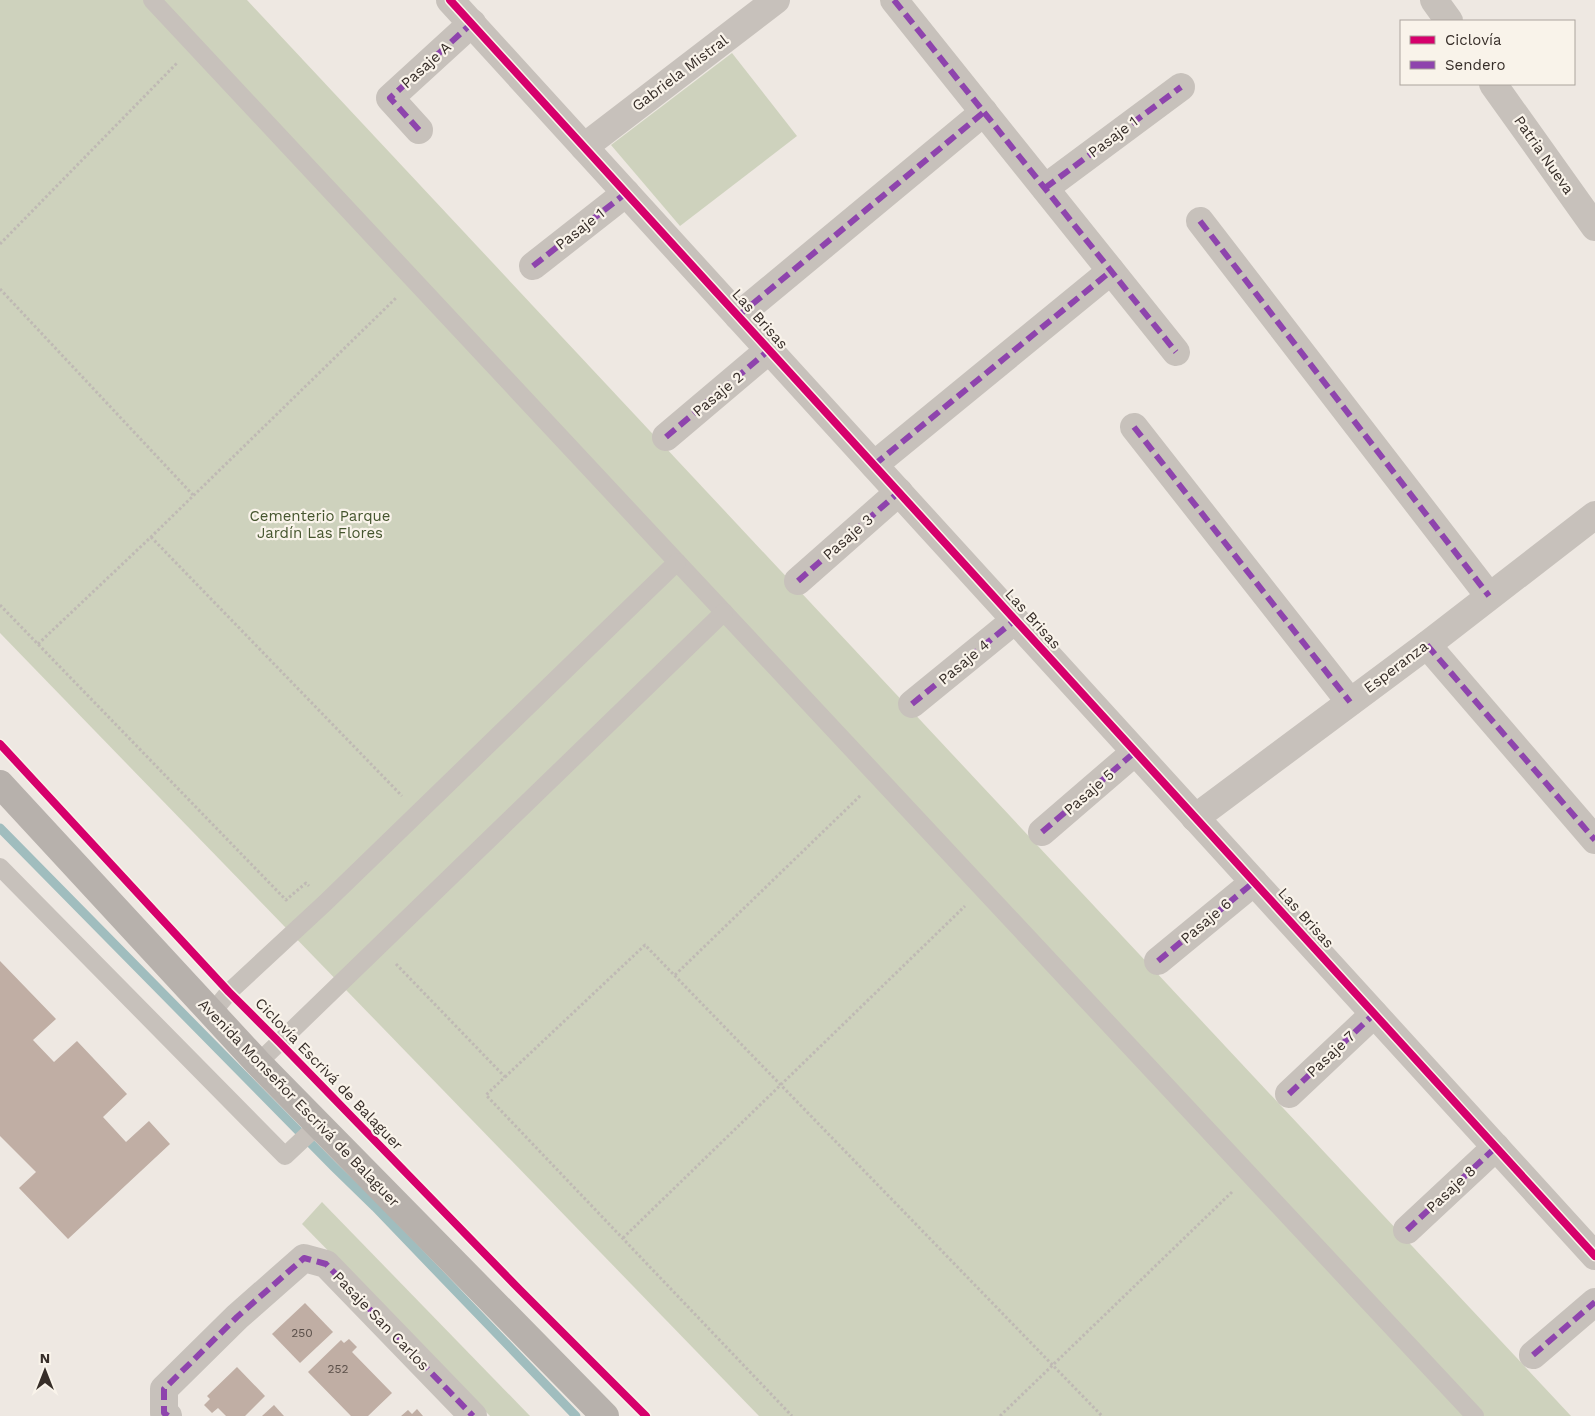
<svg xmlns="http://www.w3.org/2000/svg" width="1595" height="1416" font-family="'Work Sans',sans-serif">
  <rect width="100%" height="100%" fill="#eee8e2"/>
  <g fill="#ced2bd">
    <polygon points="0,0 247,0 1571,1416 759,1416 0,633"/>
    <polygon points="732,53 797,136 680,226 611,145"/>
    <polygon points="322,1202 530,1416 490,1416 302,1224"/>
  </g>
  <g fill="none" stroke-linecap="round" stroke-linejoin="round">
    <polyline stroke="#a0bdbe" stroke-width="9" points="0,828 334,1167 375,1207 576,1416"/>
  </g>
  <g fill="#c0aea4">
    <polygon points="0,961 56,1019 33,1040 54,1062 77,1041 127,1094 103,1117 126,1142 149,1121 170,1144 68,1239 19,1188 36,1172 0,1136"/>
    <polygon points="305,1303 333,1332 300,1363 272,1334"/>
    <polygon points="349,1339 357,1347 352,1352 392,1393 368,1416 351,1416 308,1372 341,1340 344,1343"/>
    <polygon points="237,1367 265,1396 245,1416 226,1416 218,1408 212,1413 204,1405 210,1399 207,1396"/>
    <polygon points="274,1405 284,1416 262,1416"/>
    <polygon points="417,1409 423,1416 401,1416 408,1410 412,1414"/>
  </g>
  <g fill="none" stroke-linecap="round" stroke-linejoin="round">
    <g stroke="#bfb9b4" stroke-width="3" stroke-dasharray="2.5 2.5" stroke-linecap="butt">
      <polyline points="0,244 178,62"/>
      <polyline points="0,289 193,495"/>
      <polyline points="151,537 402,796"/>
      <polyline points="0,605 286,900 306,883 309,886"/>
      <polyline points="38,644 151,537 397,297"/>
      <polyline points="396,964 505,1077 486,1095 792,1416"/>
      <polyline points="675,975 861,795"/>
      <polyline points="505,1077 645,945 1102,1416"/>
      <polyline points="623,1238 965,906"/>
      <polyline points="1000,1416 1232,1192"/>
    </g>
    <g stroke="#c7c1bb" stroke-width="18">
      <polyline points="152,0 1475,1416"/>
      <polyline points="0,867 285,1156 319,1124"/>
      <polyline points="211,1014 229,992 325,903 677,562"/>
      <polyline points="258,1063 724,612"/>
    </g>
    <g stroke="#c7c1bb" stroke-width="28">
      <polyline points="450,0 1595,1256"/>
      <polyline points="894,0 1176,352"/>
      <polyline points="1434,0 1449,21"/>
      <polyline points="1493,84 1595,227"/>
      <polyline points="419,130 390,98 472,23"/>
      <polyline points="584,147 776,0"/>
      <polyline points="1045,188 1181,87"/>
      <polyline points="1200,221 1489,596"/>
      <polyline points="533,266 626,193"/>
      <polyline points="738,316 984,112"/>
      <polyline points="1134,427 1350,702"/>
      <polyline points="666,437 769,350"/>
      <polyline points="874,465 1111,271"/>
      <polyline points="798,581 899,492"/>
      <polyline points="1427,645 1595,840"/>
      <polyline points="912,704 1015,620"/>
      <polyline points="1195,818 1427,645 1595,515"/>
      <polyline points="1042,832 1135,752"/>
      <polyline points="1158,961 1254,882"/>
      <polyline points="1289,1094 1374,1014"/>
      <polyline points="1407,1230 1496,1147"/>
      <polyline points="1533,1355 1595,1302"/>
      <polyline points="168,1416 164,1413 164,1389 237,1317 304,1258 326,1264 473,1416"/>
    </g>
    <polyline stroke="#b7b1ac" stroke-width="28" points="0,784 258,1063 605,1416"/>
    <g stroke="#8e44ad" stroke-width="6" stroke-dasharray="12 6" stroke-linecap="butt">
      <polyline points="894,0 1176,352"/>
      <polyline points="419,130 390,98 472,23"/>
      <polyline points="1045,188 1181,87"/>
      <polyline points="1200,221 1489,596"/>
      <polyline points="533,266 626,193"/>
      <polyline points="738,316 984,112"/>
      <polyline points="1134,427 1350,702"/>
      <polyline points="666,437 769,350"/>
      <polyline points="874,465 1111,271"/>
      <polyline points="798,581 899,492"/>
      <polyline points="1427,645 1595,840"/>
      <polyline points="912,704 1015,620"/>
      <polyline points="1042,832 1135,752"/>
      <polyline points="1158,961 1254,882"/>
      <polyline points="1289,1094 1374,1014"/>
      <polyline points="1407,1230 1496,1147"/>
      <polyline points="1533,1355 1595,1302"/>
      <polyline points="168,1416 164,1413 164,1389 237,1317 304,1258 326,1264 473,1416"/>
    </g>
    <g stroke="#f9f3ea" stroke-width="11">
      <g id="cycleway">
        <polyline points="450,0 1595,1256"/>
        <polyline points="0,744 229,992 279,1042 520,1290 646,1416"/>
      </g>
    </g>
    <use href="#cycleway" stroke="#d6006c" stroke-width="8"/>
  </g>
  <g text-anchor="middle" stroke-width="4.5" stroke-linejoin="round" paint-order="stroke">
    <g font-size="12" fill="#594e48">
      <text x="302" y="1337">250</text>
      <text x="338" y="1373">252</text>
    </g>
    <g font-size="15" fill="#372e29" stroke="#f9f3ea">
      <text transform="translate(426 65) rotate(-42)" y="5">Pasaje A</text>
      <text transform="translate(680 73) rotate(-37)" y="5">Gabriela Mistral</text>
      <text transform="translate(1113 137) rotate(-37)" y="5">Pasaje 1</text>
      <text transform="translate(1544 155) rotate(55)" y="5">Patria Nueva</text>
      <text transform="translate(580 229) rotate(-38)" y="5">Pasaje 1</text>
      <text transform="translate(760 319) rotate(48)" y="5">Las Brisas</text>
      <text transform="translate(718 394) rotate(-40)" y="5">Pasaje 2</text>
      <text transform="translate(848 537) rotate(-41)" y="5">Pasaje 3</text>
      <text transform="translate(1033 619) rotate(48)" y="5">Las Brisas</text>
      <text transform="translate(964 662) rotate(-40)" y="5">Pasaje 4</text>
      <text transform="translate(1396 667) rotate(-37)" y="5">Esperanza</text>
      <text transform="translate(1089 792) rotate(-41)" y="5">Pasaje 5</text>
      <text transform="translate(1306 918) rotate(48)" y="5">Las Brisas</text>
      <text transform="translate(1206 921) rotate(-40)" y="5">Pasaje 6</text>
      <text transform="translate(1331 1054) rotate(-43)" y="5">Pasaje 7</text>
      <text transform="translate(329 1074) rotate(46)" y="5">Ciclovía Escrivá de Balaguer</text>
      <text transform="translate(299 1103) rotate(46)" y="5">Avenida Monseñor Escrivá de Balaguer</text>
      <text transform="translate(1451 1189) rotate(-43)" y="5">Pasaje 8</text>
      <text transform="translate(381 1321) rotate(46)" y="5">Pasaje San Carlos</text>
    </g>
    <g font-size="15" fill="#45552e" stroke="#f9f3ea">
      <text x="320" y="521">Cementerio Parque<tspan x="320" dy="17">Jardín Las Flores</tspan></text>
    </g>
  </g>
  <rect x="1400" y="20" width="175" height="65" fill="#f9f3ea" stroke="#aba49d"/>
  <rect x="1410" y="36" width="25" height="8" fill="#d6006c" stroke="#aba49d"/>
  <text x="1445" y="45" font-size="15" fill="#372e29">Ciclovía</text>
  <rect x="1410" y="61" width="25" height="8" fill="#8e44ad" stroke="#aba49d"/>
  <text x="1445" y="70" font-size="15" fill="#372e29">Sendero</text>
  <g transform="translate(45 1371)" stroke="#f9f3ea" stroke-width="4" paint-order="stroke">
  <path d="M0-4L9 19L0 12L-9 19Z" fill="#372e29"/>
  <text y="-8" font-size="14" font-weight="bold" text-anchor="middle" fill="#372e29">N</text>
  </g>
</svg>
